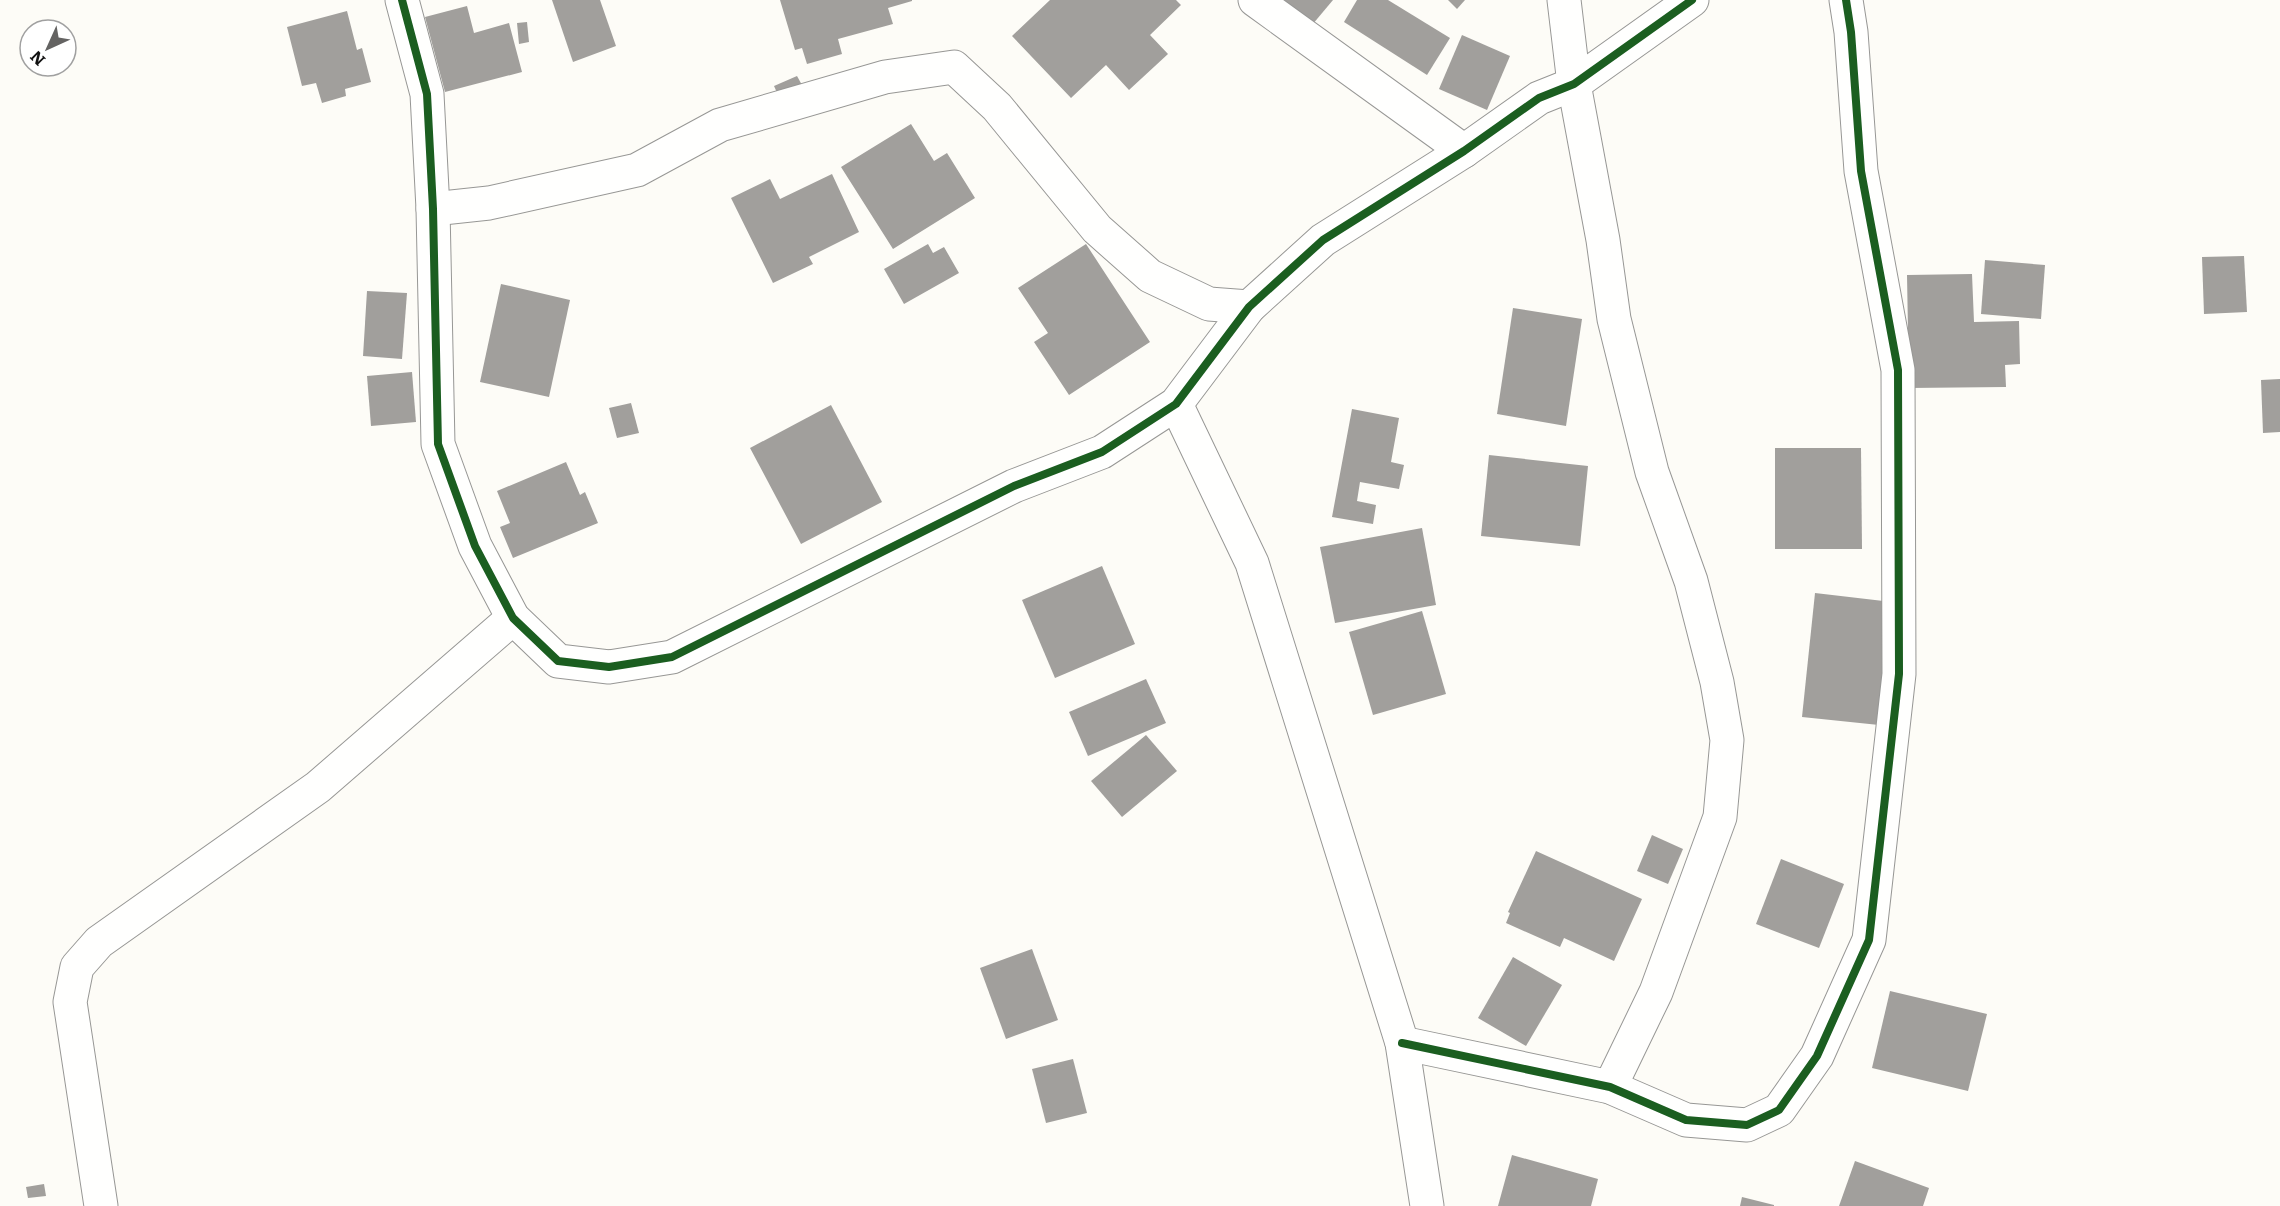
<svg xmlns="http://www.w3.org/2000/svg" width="2280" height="1206" font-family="Literata,serif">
  <rect width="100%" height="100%" fill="#fdfcf7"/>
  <g fill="#a19f9c">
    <polygon points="552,0 600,0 616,46 573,62"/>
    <polygon points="780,0 912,0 912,1 888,8 893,24 838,39 842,54 807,64 802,48 795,50"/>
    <polygon points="1050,0 1176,0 1181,5 1150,35 1168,54 1129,90 1106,65 1071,98 1012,36"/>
    <polygon points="1271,0 1333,0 1307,31"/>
    <polygon points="1357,0 1388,0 1450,38 1427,75 1344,22"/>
    <polygon points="1448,0 1465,0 1457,9"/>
    <polygon points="467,6 474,33 509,23 522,72 445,92 425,17"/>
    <polygon points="347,11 357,50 362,48 371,82 345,89 346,96 322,103 316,83 302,86 287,27"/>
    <polygon points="527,22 529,42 519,44 517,23"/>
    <polygon points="1462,35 1510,56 1487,110 1439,89"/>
    <polygon points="797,76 802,85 779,97 774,86"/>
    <polygon points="911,124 934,161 947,153 975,198 893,249 841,167"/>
    <polygon points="832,174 859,232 809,257 813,264 773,283 731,198 770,179 780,199"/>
    <polygon points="928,244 933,253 944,247 959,273 904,304 884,269"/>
    <polygon points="1086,244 1150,342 1069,395 1034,342 1048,333 1018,288"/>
    <polygon points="2244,256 2247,312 2204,314 2202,257"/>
    <polygon points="1985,260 2045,265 2041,319 1981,314"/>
    <polygon points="1972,274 1974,322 2019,321 2020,364 2005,365 2006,387 1909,388 1907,275"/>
    <polygon points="501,284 570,300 549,397 480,382"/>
    <polygon points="367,291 407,293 402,359 363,356"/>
    <polygon points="1513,308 1582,319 1566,426 1497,414"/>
    <polygon points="412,372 416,422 371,426 367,376"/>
    <polygon points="2280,379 2280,432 2263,433 2261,380"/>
    <polygon points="631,403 639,433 617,438 609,408"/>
    <polygon points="831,405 882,502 801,544 750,448"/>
    <polygon points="1352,409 1399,418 1391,462 1404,465 1399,489 1360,482 1357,501 1376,505 1373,524 1332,517"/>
    <polygon points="1775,448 1861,448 1862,549 1775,549"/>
    <polygon points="1489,455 1588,466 1580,546 1481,536"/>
    <polygon points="566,462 580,495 585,492 598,523 513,558 500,527 510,523 497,491"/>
    <polygon points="1422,528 1436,605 1335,623 1320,547"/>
    <polygon points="1102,566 1135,644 1055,678 1022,600"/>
    <polygon points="1815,593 1892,602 1879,725 1802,717"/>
    <polygon points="1422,611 1446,694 1373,715 1349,632"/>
    <polygon points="1146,679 1166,723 1088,756 1069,712"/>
    <polygon points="1146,735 1177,771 1122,817 1091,781"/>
    <polygon points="1652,835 1683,849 1668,884 1637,871"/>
    <polygon points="1536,851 1642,899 1614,961 1564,938 1560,947 1506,923 1510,913 1508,912"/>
    <polygon points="1781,859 1844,884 1819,948 1756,924"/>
    <polygon points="1032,949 1058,1020 1006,1039 980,968"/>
    <polygon points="1513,957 1562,985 1526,1046 1478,1018"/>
    <polygon points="1890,991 1987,1014 1968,1091 1872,1068"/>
    <polygon points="1073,1059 1087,1113 1046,1123 1032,1069"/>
    <polygon points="1512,1155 1598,1179 1591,1206 1498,1206"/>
    <polygon points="1855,1161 1929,1188 1923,1206 1839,1206"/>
    <polygon points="44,1184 46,1196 28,1198 26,1187"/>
    <polygon points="1742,1197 1774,1205 1774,1206 1740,1206"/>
  </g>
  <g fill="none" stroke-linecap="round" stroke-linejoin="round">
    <g stroke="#979795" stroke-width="35">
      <g id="street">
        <polyline points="402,0 427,94 433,209 438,444 475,546 513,618 558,661 609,667 672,657 1014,486 1102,452 1176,404 1249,307 1323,240 1464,151 1539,98 1574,84 1692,0"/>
        <polyline points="1255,0 1464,151"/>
        <polyline points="1564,0 1574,84 1603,240 1614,319 1652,472 1691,581 1717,682 1727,740 1720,817 1656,992 1610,1087"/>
        <polyline points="433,209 489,203 637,170 720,125 885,77 954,67 997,107 1097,229 1150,276 1209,304 1249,307"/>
        <polyline points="1176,404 1252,563 1402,1043 1427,1206"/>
        <polyline points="1402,1043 1610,1087 1686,1120 1747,1125 1779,1110 1817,1056 1869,940 1899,674 1898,370 1861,171 1851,32 1846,0"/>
        <polyline points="101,1206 70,1002 77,967 99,942 318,787 513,618"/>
      </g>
    </g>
    <use href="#street" stroke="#fffffe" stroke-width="33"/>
    <g stroke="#fff" stroke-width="11">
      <g id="cycleway">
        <polyline points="402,0 427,94 433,209 438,444 475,546 513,618 558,661 609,667 672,657 1014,486 1102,452 1176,404 1249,307 1323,240 1464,151 1539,98 1574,84 1692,0"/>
        <polyline points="1402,1043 1610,1087 1686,1120 1747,1125 1779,1110 1817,1056 1869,940 1899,674 1898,370 1861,171 1851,32 1846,0"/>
      </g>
    </g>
    <use href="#cycleway" stroke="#1b5e20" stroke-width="8"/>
  </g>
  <g transform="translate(48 48) rotate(225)"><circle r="28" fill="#ffffff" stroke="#a0a0a0" stroke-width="1.5"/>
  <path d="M0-4.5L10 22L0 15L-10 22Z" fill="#646362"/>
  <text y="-9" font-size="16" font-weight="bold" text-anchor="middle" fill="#111111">N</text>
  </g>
</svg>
